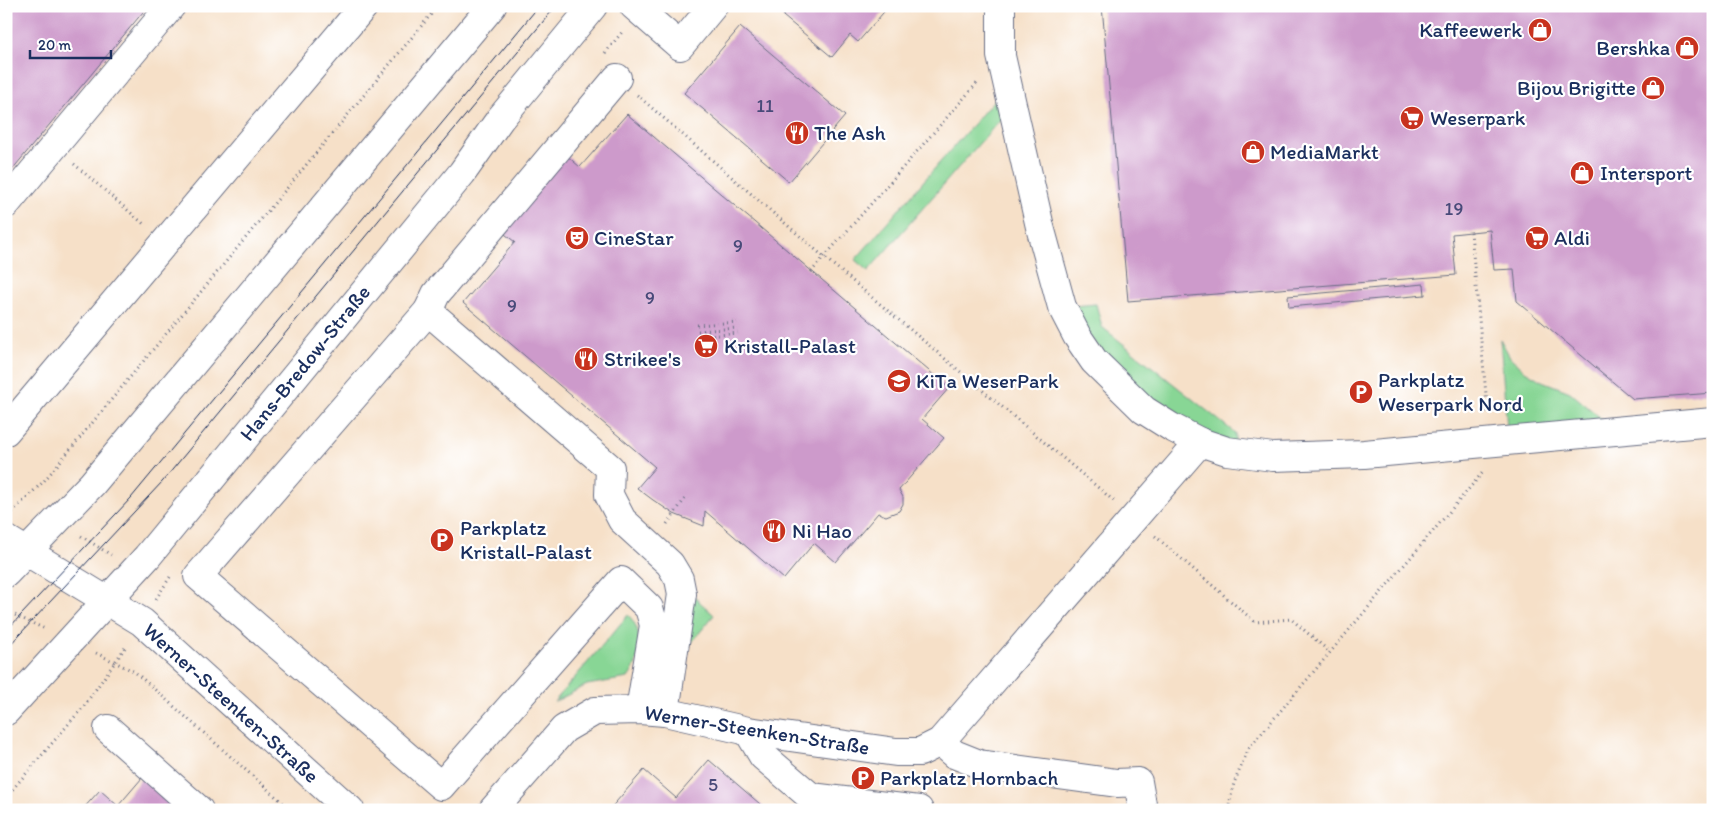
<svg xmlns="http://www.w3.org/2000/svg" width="1719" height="816" font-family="Itim,sans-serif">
  <rect width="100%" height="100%" fill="#fff"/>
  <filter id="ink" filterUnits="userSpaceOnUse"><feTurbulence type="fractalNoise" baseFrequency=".02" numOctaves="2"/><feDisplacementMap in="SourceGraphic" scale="10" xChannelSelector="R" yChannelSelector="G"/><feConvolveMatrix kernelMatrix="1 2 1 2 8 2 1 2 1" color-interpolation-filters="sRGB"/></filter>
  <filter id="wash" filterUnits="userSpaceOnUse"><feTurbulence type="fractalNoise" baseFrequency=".0096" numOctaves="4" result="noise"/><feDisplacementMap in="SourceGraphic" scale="20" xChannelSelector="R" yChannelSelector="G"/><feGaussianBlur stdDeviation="1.12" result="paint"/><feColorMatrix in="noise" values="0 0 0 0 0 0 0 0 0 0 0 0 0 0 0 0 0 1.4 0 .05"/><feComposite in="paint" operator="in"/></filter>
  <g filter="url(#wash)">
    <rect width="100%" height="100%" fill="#f6e0c8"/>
    <g fill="#88d695" stroke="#52827a">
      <polygon points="1008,84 1013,105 868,271 855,260"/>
      <polygon points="1096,304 1102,327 1235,433 1235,452 1171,427 1062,307"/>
      <polygon points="1500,339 1510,357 1525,371 1542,381 1570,392 1616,431 1508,441"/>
      <polygon points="690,593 714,615 682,654"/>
      <path d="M628,615c17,16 13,46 0,63l-41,7 -33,17z"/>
    </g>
    <g id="blocks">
      <g fill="#cd9acb">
        <polygon points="6,6 148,6 6,177"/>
        <polygon points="791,6 889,6 858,42 850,35 832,57 783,16"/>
        <polygon points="1102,6 1713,6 1713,393 1633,399 1517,301 1514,269 1494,270 1490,230 1452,234 1456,275 1128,301"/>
        <polygon points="740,27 845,116 789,182 684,93"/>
        <polygon points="627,114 949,388 922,419 944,438 899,490 903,497 903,504 899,511 886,516 878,513 836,562 814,543 784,579 705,511 704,526 674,514 653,500 637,488 655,467 463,303 515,242 501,231 566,155 580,167"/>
        <polygon points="1424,284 1425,295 1289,307 1288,296"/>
        <polygon points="709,760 767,810 609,810 644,770 676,798"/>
        <polygon points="142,778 177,810 82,810 100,790 118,806"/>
      </g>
    </g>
  </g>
  <g filter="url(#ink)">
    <use href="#blocks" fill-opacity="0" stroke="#686d83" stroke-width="1"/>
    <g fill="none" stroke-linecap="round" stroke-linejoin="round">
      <g stroke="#686d83" stroke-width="30">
        <g id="minor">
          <polyline points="634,6 680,46 713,6"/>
          <polyline points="1001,6 1001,56 1040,227 1062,307 1077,336 1094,361 1144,410 1171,427 1200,442 1227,451 1273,457 1364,454 1713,422"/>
          <polyline points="6,204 171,6"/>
          <polyline points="428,311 436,294 617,78"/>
          <polyline points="6,431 364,6"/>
          <polyline points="6,539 142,622 350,810"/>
          <polyline points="640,710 654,625 649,608 621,581 441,786 198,576 428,311 610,468 609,495 622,520 670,564 679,579 682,594 665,712"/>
          <polyline points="108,729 199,810"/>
          <polyline points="748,731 763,756 811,797 919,810"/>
          <polyline points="940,742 954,754 979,764 1117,783 1138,782 1143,810"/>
          <polyline points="493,810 564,729 595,711 640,710 665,712 748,731 896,752 920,752 940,742 1200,442"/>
        </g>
      </g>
      <g stroke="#686d83" stroke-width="30">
        <g id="major">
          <polyline points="6,573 92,484 492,6"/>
          <polyline points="6,711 147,557 462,173 500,119 593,6"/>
        </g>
      </g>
      <g stroke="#686d83" stroke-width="3" stroke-dasharray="1 4" stroke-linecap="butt">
        <polyline points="605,53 623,31"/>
        <polyline points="637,95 824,257 1114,501"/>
        <polyline points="74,164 145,225"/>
        <polyline points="1471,232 1488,416"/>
        <polyline points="811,272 979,81"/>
        <polyline points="697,325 737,322"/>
        <polyline points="698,331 737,328"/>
        <polyline points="698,337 738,333"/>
        <polyline points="12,512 44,481 438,6"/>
        <polyline points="667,524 687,496"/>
        <polyline points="81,536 111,555"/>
        <polyline points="1155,536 1255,622 1291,619 1330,652"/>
        <polyline points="156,599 170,577"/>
        <polyline points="6,611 45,629"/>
        <polyline points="96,653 135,672 291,810"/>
        <polyline points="6,797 84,706 127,645"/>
        <polyline points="1228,810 1234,783 1249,748 1484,471"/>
      </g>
      <use href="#minor" stroke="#fff" stroke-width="28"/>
      <use href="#major" stroke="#fff" stroke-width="28"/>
      <g stroke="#1b2f5e" stroke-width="1">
        <polyline points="6,631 131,498 539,6"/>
        <polyline points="6,649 163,481 556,6"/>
      </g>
    </g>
  </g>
  <defs>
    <g id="shop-disc" transform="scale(1.25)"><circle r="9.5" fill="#c8321e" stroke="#fff"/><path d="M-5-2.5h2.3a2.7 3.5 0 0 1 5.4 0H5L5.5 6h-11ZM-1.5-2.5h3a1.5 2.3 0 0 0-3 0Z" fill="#fff"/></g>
    <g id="supermarket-disc" transform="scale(1.25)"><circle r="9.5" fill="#c8321e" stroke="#fff"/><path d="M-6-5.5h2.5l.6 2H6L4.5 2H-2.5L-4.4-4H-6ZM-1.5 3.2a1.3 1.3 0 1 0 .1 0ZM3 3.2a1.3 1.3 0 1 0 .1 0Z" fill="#fff"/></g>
    <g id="restaurant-disc" transform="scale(1.25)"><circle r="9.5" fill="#c8321e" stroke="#fff"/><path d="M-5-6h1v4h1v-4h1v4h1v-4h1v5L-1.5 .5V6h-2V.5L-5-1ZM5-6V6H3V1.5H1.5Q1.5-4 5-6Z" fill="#fff"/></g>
    <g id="theatre-disc" transform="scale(1.25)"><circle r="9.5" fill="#c8321e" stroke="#fff"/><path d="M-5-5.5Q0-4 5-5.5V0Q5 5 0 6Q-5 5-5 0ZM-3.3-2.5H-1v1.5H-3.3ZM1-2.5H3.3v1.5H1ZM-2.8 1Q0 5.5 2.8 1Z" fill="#fff"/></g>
    <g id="school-disc" transform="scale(1.25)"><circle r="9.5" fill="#c8321e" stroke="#fff"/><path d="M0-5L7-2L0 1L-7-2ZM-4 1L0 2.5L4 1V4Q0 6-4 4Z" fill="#fff"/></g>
    <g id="parking-disc" transform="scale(1.25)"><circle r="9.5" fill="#c8321e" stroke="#fff"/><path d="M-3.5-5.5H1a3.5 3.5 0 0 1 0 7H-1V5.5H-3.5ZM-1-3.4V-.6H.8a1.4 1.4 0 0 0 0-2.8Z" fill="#fff"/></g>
  </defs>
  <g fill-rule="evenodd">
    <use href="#shop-disc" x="1540" y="30"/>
    <use href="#shop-disc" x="1687" y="48"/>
    <use href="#shop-disc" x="1653" y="88"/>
    <use href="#supermarket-disc" x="1412" y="118"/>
    <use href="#restaurant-disc" x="797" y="133"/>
    <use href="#shop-disc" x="1253" y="152"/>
    <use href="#shop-disc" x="1582" y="173"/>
    <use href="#theatre-disc" x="577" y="238"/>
    <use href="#supermarket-disc" x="1537" y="238"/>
    <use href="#supermarket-disc" x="706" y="346"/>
    <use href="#restaurant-disc" x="586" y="359"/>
    <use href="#school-disc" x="899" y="381"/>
    <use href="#parking-disc" x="1361" y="392"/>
    <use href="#restaurant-disc" x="774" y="531"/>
    <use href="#parking-disc" x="442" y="540"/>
    <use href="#parking-disc" x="863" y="778"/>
  </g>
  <g text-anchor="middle" stroke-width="4.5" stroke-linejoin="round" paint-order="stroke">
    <g font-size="19" fill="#484a79">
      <text x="765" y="112">11</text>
      <text x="1454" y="215">19</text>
      <text x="738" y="252">9</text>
      <text x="650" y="304">9</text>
      <text x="512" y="312">9</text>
      <text x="713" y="791">5</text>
    </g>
    <g font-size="21" fill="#1b2f5e" stroke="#fff" text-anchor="start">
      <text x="1522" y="37" text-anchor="end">Kaffeewerk</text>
      <text x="1670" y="55" text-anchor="end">Bershka</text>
      <text x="1636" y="95" text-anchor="end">Bijou Brigitte</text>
      <text x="1430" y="125">Weserpark</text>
      <text x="814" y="140">The Ash</text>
      <text x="1270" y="159">MediaMarkt</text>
      <text x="1600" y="180">Intersport</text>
      <text x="594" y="245">CineStar</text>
      <text x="1554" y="245">Aldi</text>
      <text x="724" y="353">Kristall-Palast</text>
      <text x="604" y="366">Strikee's</text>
      <text x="1378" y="387">Parkplatz<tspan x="1378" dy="24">Weserpark Nord</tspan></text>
      <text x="916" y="388">KiTa WeserPark</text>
      <text x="460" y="535">Parkplatz<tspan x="460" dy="24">Kristall-Palast</tspan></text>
      <text x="792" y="538">Ni Hao</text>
      <text x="880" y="785">Parkplatz Hornbach</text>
    </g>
    <g font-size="21" fill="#1b2f5e" stroke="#fff">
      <text transform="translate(305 363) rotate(-51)" y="7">Hans-Bredow-Straße</text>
      <text transform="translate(231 703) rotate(42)" y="7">Werner-Steenken-Straße</text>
      <text transform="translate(757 730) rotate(9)" y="7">Werner-Steenken-Straße</text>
    </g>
  </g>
  <rect width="1719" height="816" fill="none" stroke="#fff" stroke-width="25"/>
  <path d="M30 50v8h81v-8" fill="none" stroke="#1b2f5e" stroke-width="2.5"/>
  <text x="38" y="50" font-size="15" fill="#1b2f5e" stroke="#ffffff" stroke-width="4" paint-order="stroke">20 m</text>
</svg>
